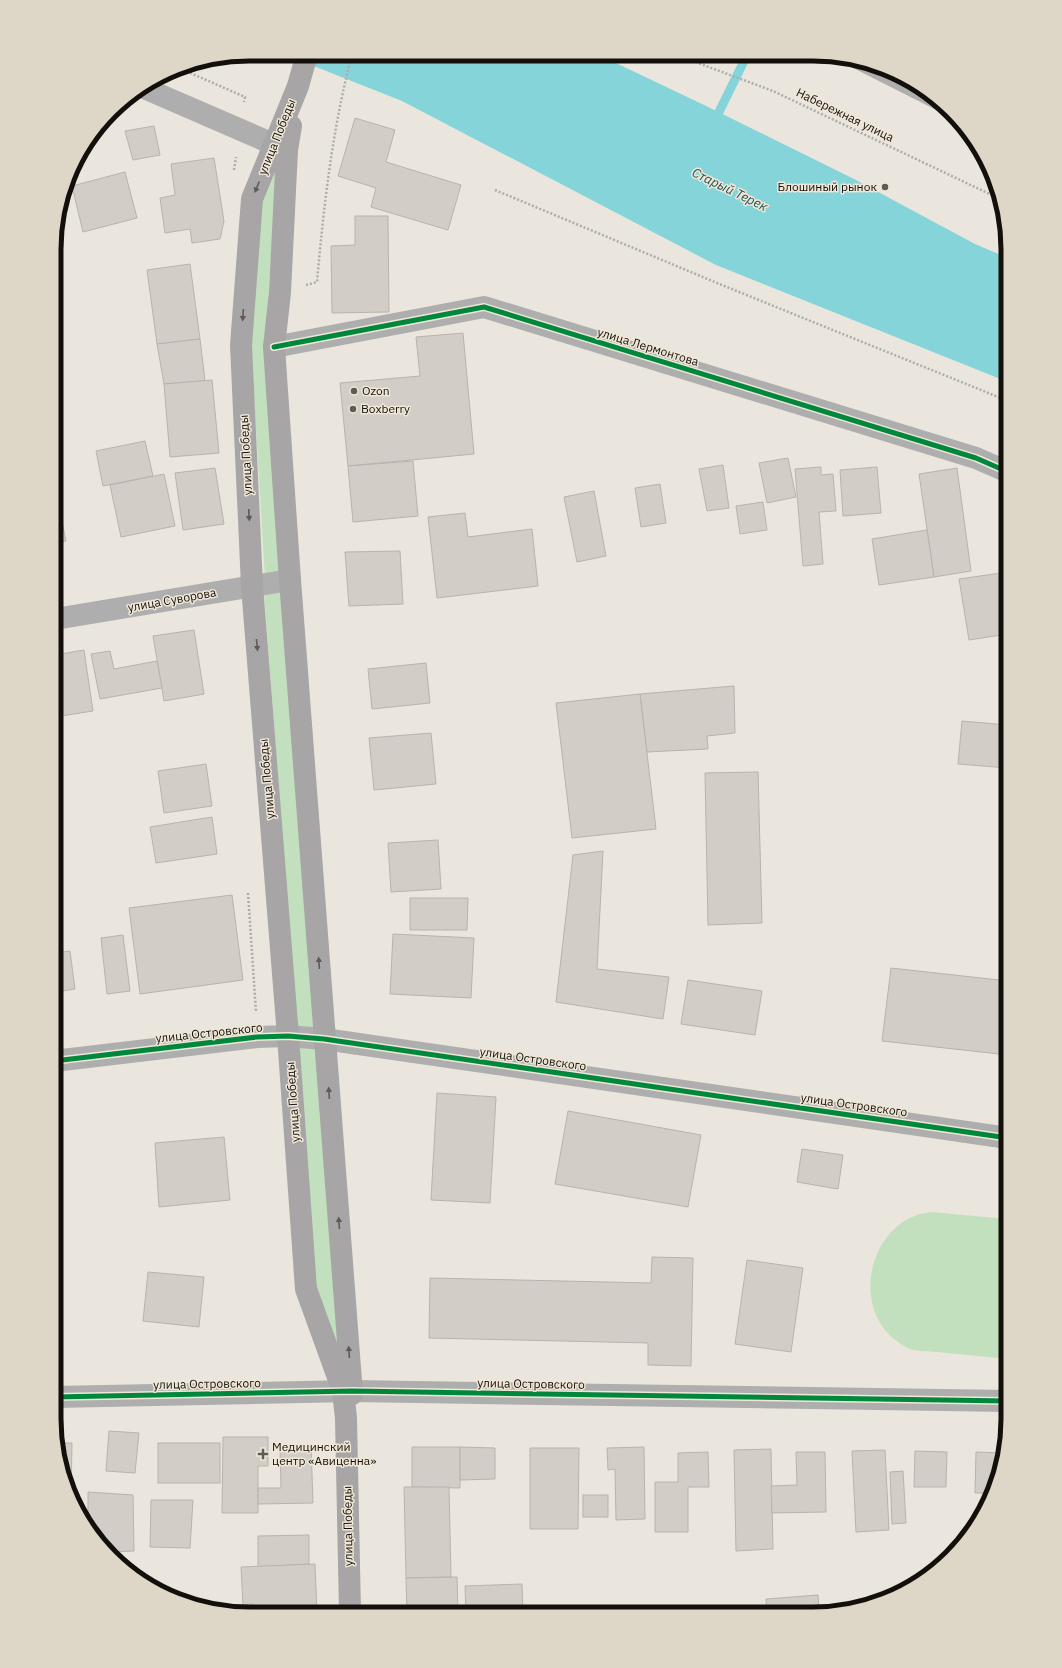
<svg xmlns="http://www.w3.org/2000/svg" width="1062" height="1668" font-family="'IBM Plex Sans',sans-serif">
  <rect width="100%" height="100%" fill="#eae6dd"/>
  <g fill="#c3e0be">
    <polygon points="277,164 265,350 282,575 265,579 251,346 261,203"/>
    <polygon points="282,588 315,1030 297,1029 264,591"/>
    <polygon points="299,1041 316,1044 341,1359 314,1280"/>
    <path d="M931,1212l77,7v140c-24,-2 -47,-5 -71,-7 -8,-1 -19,0 -27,-3 -4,-1 -9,-5 -13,-8 -49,-35 -26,-123 34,-129z"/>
  </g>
  <polygon fill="#84d4d9" points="280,54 599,55 702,104 854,179 975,244 1008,258 1008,382 716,265 402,101 291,57"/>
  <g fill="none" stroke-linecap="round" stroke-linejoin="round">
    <polyline stroke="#84d4d9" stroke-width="9" points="719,112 747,55"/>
  </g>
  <g fill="#d2cdc7" stroke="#b8b3ae">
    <polygon points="355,118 395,130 386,162 461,185 448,230 371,207 376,188 338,176"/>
    <polygon points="154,126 160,155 133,160 125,131"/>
    <polygon points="214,158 224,221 220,239 192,243 190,229 165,233 160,198 175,195 171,164"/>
    <polygon points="125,172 137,218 83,232 72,186"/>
    <polygon points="355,216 388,216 389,312 332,313 331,246 355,245"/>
    <polygon points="190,264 200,339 157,344 147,270"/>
    <polygon points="463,333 474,454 348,466 340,383 420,376 416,337"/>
    <polygon points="200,339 205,381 164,384 157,344"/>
    <polygon points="212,380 219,453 170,457 164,384"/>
    <polygon points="145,441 153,476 103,486 96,451"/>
    <polygon points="788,458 796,497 767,503 759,463"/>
    <polygon points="413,461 418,516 353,522 348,466"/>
    <polygon points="55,465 61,490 55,491"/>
    <polygon points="723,465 729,508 707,511 699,469"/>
    <polygon points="821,467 821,475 833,474 836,511 819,512 823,564 803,566 795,469"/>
    <polygon points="877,467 881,513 843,516 840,470"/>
    <polygon points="215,468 224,524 183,530 175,473"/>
    <polygon points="957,468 971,571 934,577 919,474"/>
    <polygon points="164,474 175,526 121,537 110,485"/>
    <polygon points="660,484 666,523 641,527 635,488"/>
    <polygon points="594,491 606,556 577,562 564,497"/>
    <polygon points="55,497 57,497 66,541 55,543"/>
    <polygon points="763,502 767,530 740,534 736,506"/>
    <polygon points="465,513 468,537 532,529 538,586 437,598 428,517"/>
    <polygon points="927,530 934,577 879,585 872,539"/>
    <polygon points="400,551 403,604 349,606 345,552"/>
    <polygon points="1008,572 1008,634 969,640 959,579"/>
    <polygon points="194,630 204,694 164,701 153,636"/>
    <polygon points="84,650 93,711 55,717 55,655"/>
    <polygon points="110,651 114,669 157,661 162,688 100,699 91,654"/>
    <polygon points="426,663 430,703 372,709 368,669"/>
    <polygon points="734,686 735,733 707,736 708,749 647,752 640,694"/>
    <polygon points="640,694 656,829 572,838 556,703"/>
    <polygon points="962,721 1008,725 1008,768 958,764"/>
    <polygon points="431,733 436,784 374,790 369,738"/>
    <polygon points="206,764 212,806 164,813 158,771"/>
    <polygon points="758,772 762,923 708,925 705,773"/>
    <polygon points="212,817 217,854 156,863 150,827"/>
    <polygon points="438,840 441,889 391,892 388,843"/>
    <polygon points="603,851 597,969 669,977 663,1019 556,1002 573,855"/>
    <polygon points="232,895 243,980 140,994 129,908"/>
    <polygon points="410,898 468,898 467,930 410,930"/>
    <polygon points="393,934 474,938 471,998 390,994"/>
    <polygon points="123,935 130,991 107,994 101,938"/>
    <polygon points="70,951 75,989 55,992 55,953"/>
    <polygon points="891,968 1008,981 1008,1055 882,1041"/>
    <polygon points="688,980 762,991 755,1035 681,1024"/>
    <polygon points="437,1093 496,1097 490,1203 431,1200"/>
    <polygon points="568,1111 701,1135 688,1207 555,1184"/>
    <polygon points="224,1137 230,1200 159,1207 155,1143"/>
    <polygon points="802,1149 843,1155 838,1189 797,1182"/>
    <polygon points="652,1257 693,1258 691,1366 648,1365 648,1343 429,1338 430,1278 651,1283"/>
    <polygon points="747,1260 803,1268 791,1352 735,1344"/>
    <polygon points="148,1272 204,1277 199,1327 143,1321"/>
    <polygon points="109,1431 139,1433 135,1473 106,1471"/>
    <polygon points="223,1437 268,1437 268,1466 258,1466 258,1513 222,1513"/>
    <polygon points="59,1443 72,1443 71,1498 69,1493"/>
    <rect x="158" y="1443" width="62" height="40"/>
    <polygon points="311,1445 313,1503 258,1504 258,1488 281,1488 280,1446"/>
    <polygon points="412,1447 460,1447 460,1488 412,1487"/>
    <polygon points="460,1447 495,1448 495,1479 460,1480"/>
    <polygon points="644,1447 645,1519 616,1520 615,1469 608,1470 607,1448"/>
    <polygon points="530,1448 579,1448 578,1529 530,1529"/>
    <polygon points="771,1449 773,1549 736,1551 734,1450"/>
    <polygon points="885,1450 889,1530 856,1532 852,1451"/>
    <polygon points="915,1451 947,1452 946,1487 914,1487"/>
    <polygon points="708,1452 709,1487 688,1487 688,1532 655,1532 655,1482 678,1482 678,1453"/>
    <polygon points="796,1452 825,1452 826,1512 772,1513 771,1486 797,1485"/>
    <polygon points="976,1452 1003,1453 998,1482 991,1493 975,1493"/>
    <polygon points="903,1471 906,1523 892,1524 890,1472"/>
    <polygon points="404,1487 449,1487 451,1577 406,1578"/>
    <polygon points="88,1492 133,1495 134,1551 109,1552 94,1538 88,1526"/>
    <rect x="583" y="1495" width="25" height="22"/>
    <polygon points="151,1500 193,1500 190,1548 150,1547"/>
    <polygon points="309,1535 309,1564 258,1567 258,1536"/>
    <polygon points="315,1564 317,1613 260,1612 259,1610 253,1610 253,1604 243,1605 241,1567"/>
    <polygon points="457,1577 458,1613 407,1613 406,1578"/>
    <polygon points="522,1584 523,1613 466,1613 465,1586"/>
    <polygon points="818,1595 819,1613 767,1614 766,1599"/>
  </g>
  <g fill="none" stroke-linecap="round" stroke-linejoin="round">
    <g stroke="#aeacab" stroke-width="2.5" stroke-dasharray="2 2" stroke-linecap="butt">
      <polyline points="681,55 698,63 773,91 998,198"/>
      <polyline points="179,68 245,97 244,102"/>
      <polyline points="234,170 236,157"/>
      <polyline points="495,190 717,283 1008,401"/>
      <path d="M306,285l11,-3c7,-78 15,-151 35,-228"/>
      <polyline points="248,893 256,1012"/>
    </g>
    <polyline stroke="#aeaeae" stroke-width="17" points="856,60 939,102"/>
    <g stroke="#aeaeae" stroke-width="22">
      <polyline points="144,88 287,150"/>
      <polyline points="274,347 484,307 976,458 1008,472"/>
      <polyline points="55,619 290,580"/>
      <polyline points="54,1061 257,1037 288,1036 324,1039"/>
      <polyline points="54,1397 352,1391 1008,1401"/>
    </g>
    <polyline stroke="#aeaeae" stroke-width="22" points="324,1039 1008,1138"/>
    <g stroke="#a7a5a6" stroke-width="22">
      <polyline points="307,54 298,86 252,199 241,345 252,586 288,1036 306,1289 343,1391 346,1418 350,1613"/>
      <polyline points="291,126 287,150 280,292 274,347 290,580 352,1394"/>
    </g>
    <g stroke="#f0e7d7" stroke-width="8">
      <g id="cycleway">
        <polyline points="274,347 484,307 976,458 1008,472"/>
        <polyline points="54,1061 257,1037 288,1036 324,1039 1008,1138"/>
        <polyline points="54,1397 352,1391 1008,1401"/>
      </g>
    </g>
    <use href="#cycleway" stroke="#00873e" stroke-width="5"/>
  </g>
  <defs><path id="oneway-solid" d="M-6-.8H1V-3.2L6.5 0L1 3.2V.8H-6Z"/></defs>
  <g fill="#5d5a58">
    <use href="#oneway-solid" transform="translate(257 187) rotate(112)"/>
    <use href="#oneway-solid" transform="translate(243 315) rotate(94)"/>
    <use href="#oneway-solid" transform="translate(249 515) rotate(87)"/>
    <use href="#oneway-solid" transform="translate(257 645) rotate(85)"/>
    <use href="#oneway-solid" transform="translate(319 963) rotate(-94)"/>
    <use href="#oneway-solid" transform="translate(329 1093) rotate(-94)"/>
    <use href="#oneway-solid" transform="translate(339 1223) rotate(-94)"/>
    <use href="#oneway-solid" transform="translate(349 1352) rotate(-94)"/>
  </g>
  <g fill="#5e5b54" stroke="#f0e7d7" stroke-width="1.5">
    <circle cx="885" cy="187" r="4"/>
    <circle cx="354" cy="391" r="4"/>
    <circle cx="353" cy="409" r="4"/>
    <path d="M261 1448h4v4h4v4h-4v4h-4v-4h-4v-4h4z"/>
  </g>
  <g text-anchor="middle" stroke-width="3" stroke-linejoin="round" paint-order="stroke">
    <g font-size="12" fill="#13100b" stroke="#f0e7d7">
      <text transform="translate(845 115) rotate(26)" y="4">Набережная улица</text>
      <text transform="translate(277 137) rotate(-68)" y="4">улица Победы</text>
      <text transform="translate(648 347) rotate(17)" y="4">улица Лермонтова</text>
      <text transform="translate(246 455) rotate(-93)" y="4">улица Победы</text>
      <text transform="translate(172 600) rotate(-10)" y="4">улица Суворова</text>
      <text transform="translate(267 779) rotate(-95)" y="4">улица Победы</text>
      <text transform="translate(209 1033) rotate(-6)" y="4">улица Островского</text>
      <text transform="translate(533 1059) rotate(8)" y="4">улица Островского</text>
      <text transform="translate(293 1102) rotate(-94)" y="4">улица Победы</text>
      <text transform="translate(854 1105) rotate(8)" y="4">улица Островского</text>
      <text transform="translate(207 1384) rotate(-1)" y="4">улица Островского</text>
      <text transform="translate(531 1384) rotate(1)" y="4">улица Островского</text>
      <text transform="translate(348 1526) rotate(-91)" y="4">улица Победы</text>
    </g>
    <g font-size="12" fill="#13100b" stroke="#f0e7d7" text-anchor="start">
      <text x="877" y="191" text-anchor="end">Блошиный рынок</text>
      <text x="362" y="395">Ozon</text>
      <text x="361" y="413">Boxberry</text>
      <text x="272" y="1451">Медицинский<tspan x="272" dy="14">центр «Авиценна»</tspan></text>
    </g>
    <g font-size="13" font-style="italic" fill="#1d5054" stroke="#f0e7d7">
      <text transform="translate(730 189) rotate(26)" y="5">Старый Терек</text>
    </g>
  </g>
  <path d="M0 0H1062V1668H0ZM249 61H813A188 188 0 0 1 1001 249V1419A188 188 0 0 1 813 1607H249A188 188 0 0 1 61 1419V249A188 188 0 0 1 249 61Z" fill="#ded6c7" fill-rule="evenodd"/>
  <path fill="none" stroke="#13100b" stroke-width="5" d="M249 61H813A188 188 0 0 1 1001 249V1419A188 188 0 0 1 813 1607H249A188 188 0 0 1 61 1419V249A188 188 0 0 1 249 61Z"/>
</svg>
